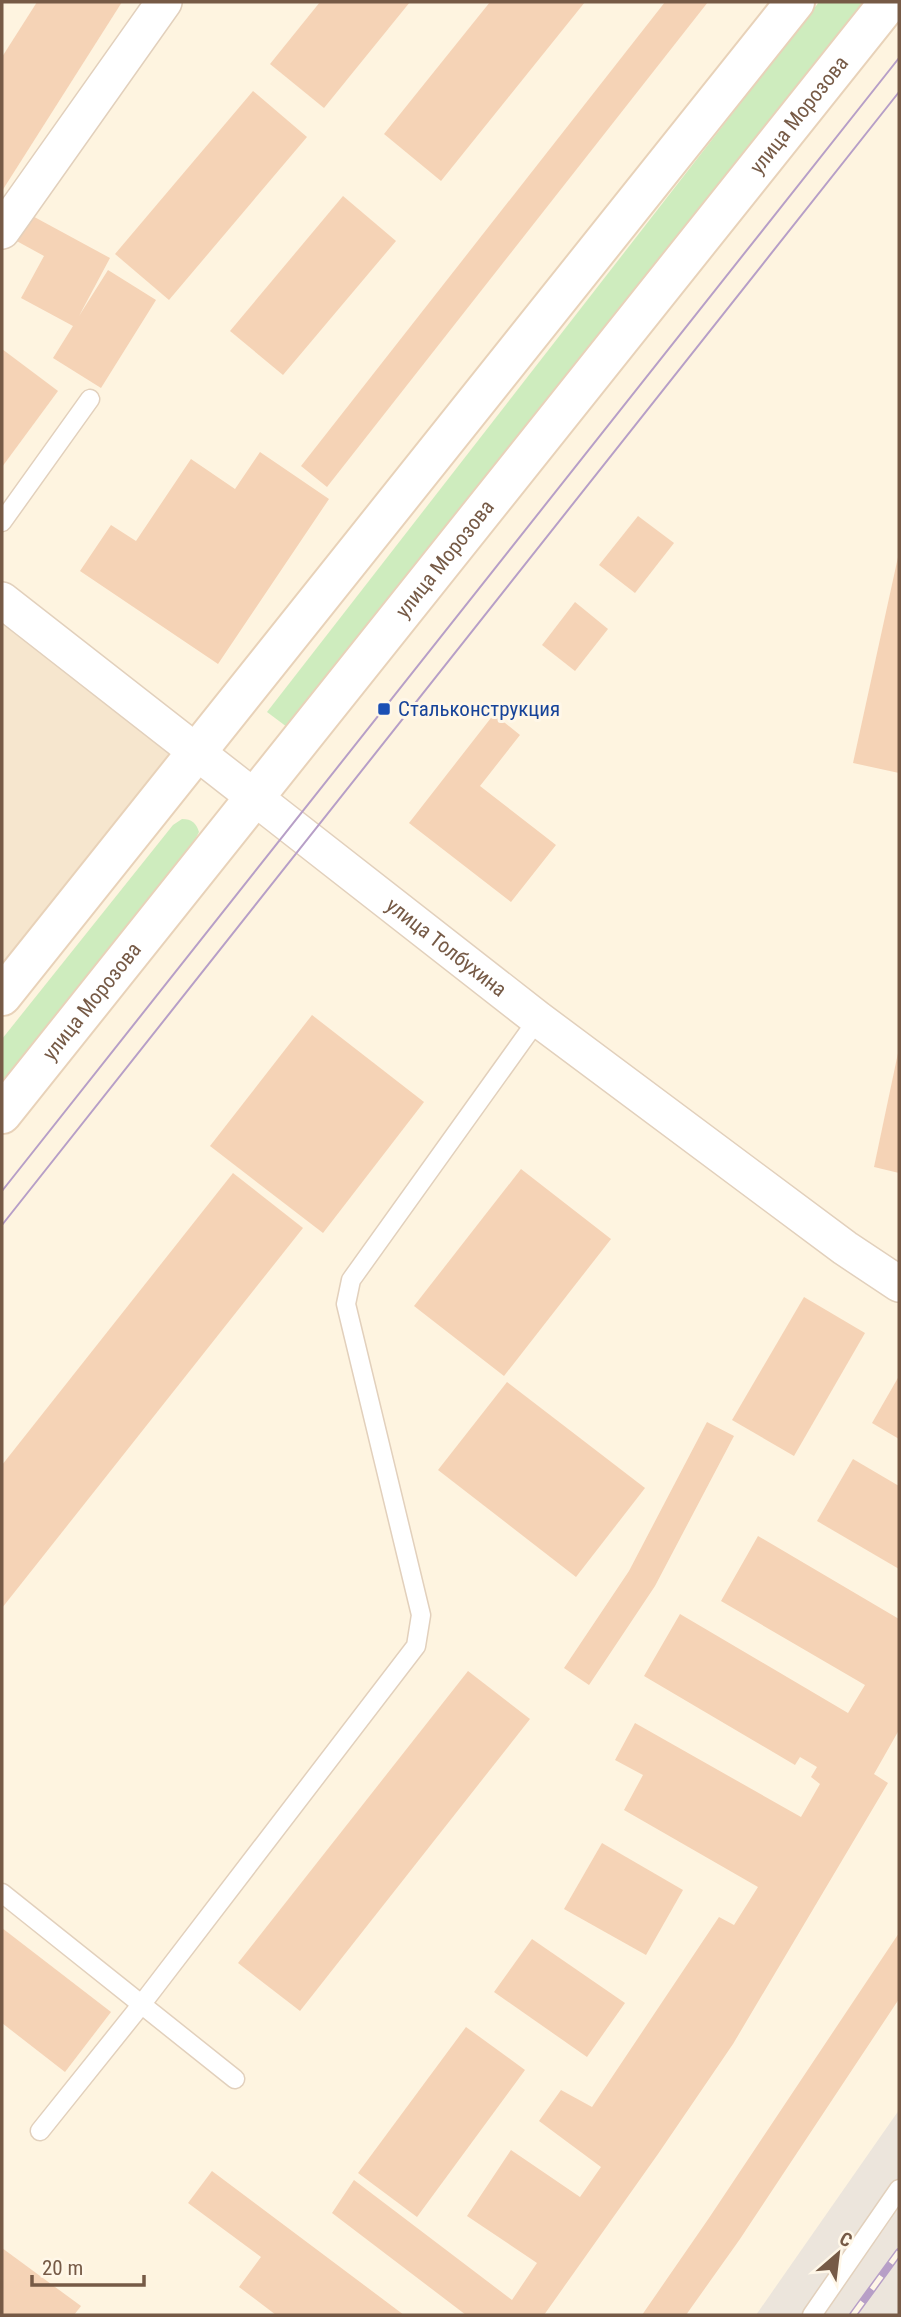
<svg xmlns="http://www.w3.org/2000/svg" width="901" height="2317" font-family="'Roboto Condensed',sans-serif">
  <rect width="100%" height="100%" fill="#fef4e0"/>
  <polygon fill="#f6e6ce" points="2,600 196,753 2,996"/>
  <polygon fill="#ece5dc" points="899,2110 899,2315 756,2315"/>
  <g fill="#ceecbe">
    <polygon points="819,2 864,2 291,730 267,712"/>
    <path d="M182,819c10,0 14,4 17,13l-5,10 -192,244v-47l171,-214z"/>
  </g>
  <g fill="#f5d3b6">
    <polygon points="37,2 122,2 2,191 2,57"/>
    <polygon points="320,2 410,2 324,108 270,64"/>
    <polygon points="490,2 585,2 441,181 384,134"/>
    <polygon points="665,2 708,2 327,487 301,466"/>
    <polygon points="253,91 307,137 169,300 115,254"/>
    <polygon points="343,196 396,241 283,375 230,331"/>
    <polygon points="27,213 110,258 79,316 108,270 156,300 101,388 53,358 73,326 21,298 44,256 13,239"/>
    <polygon points="2,349 58,391 2,467"/>
    <polygon points="260,452 329,499 218,664 80,571 111,525 136,541 191,459 235,489"/>
    <polygon points="638,516 674,543 635,593 599,565"/>
    <polygon points="898,557 899,557 899,773 853,763"/>
    <polygon points="575,602 608,629 575,671 542,645"/>
    <polygon points="494,714 520,735 480,786 556,845 511,902 409,823"/>
    <polygon points="312,1015 424,1102 323,1233 210,1146"/>
    <polygon points="898,1053 899,1053 899,1173 874,1167"/>
    <polygon points="521,1169 611,1239 504,1376 414,1306"/>
    <polygon points="233,1173 303,1228 2,1608 2,1465"/>
    <polygon points="804,1297 865,1333 794,1456 732,1420"/>
    <polygon points="899,1376 899,1439 872,1423"/>
    <polygon points="507,1382 645,1488 576,1577 438,1470"/>
    <polygon points="707,1422 734,1436 655,1586 589,1685 564,1668 629,1571"/>
    <polygon points="853,1459 899,1486 899,1569 817,1521"/>
    <polygon points="758,1536 899,1619 899,1730 874,1774 888,1783 733,2044 658,2154 544,2315 466,2315 332,2213 354,2180 512,2300 537,2263 467,2216 511,2150 580,2197 601,2167 539,2121 561,2090 592,2107 719,1917 734,1925 758,1887 624,1810 643,1775 615,1760 635,1723 801,1817 820,1784 811,1777 817,1767 800,1757 795,1765 644,1676 680,1614 848,1713 865,1685 721,1601"/>
    <polygon points="468,1671 530,1719 300,2011 238,1963"/>
    <polygon points="602,1843 683,1890 646,1955 564,1909"/>
    <polygon points="2,1928 111,2012 65,2072 2,2023"/>
    <polygon points="899,1933 899,1999 740,2239 686,2315 642,2315 709,2218"/>
    <polygon points="532,1939 625,2003 587,2057 494,1992"/>
    <polygon points="466,2027 525,2070 417,2217 358,2173"/>
    <polygon points="212,2171 404,2315 276,2315 239,2287 261,2257 188,2203"/>
    <polygon points="2,2248 81,2306 74,2315 2,2315"/>
  </g>
  <g fill="none" stroke-linecap="round" stroke-linejoin="round">
    <g stroke="#e2d0bc" stroke-width="21">
      <g id="lane">
        <polyline points="2,522 90,399"/>
        <polyline points="2,1893 235,2079"/>
        <polyline points="40,2131 141,2005 416,1646 421,1615 346,1304 351,1280 538,1019"/>
        <polyline points="812,2315 899,2189"/>
      </g>
    </g>
    <g stroke="#e2d0bc" stroke-width="38">
      <g id="street">
        <polyline points="2,231 164,2"/>
        <path id="s1" d="M2,600l536,419 307,229 54,36"/>
      </g>
    </g>
    <g stroke="#e8d2b9" stroke-width="42">
      <g id="secondary">
        <polyline points="2,996 795,2"/>
        <path id="s2" d="M2,1114l887,-1112"/>
      </g>
    </g>
    <use href="#lane" stroke="#fff" stroke-width="18"/>
    <use href="#street" stroke="#fff" stroke-width="35"/>
    <use href="#secondary" stroke="#fff" stroke-width="38"/>
    <g stroke="#b79fc7" stroke-width="2">
      <polyline points="2,1191 899,58"/>
      <polyline points="2,1225 899,92"/>
    </g>
    <g stroke="#b79fc7" stroke-width="8">
      <polyline id="rail" points="853,2315 899,2252"/>
    </g>
    <use href="#rail" stroke="#fff7e8" stroke-width="5" stroke-dasharray="16" stroke-linecap="butt"/>
  </g>
  <rect fill="#1a4fb4" stroke="#fff7e8" stroke-width="2.5" x="377" y="702" width="14" height="14" rx="3.5"/>
  <g text-anchor="middle" stroke-width="6" stroke-linejoin="round" paint-order="stroke">
    <g font-size="21" fill="#765a46" stroke="#fff7e8">
      <text dy="7" stroke="none"><textPath href="#s2" startOffset="1278">улица Морозова</textPath></text>
      <text dy="7" stroke="none"><textPath href="#s2" startOffset="710">улица Морозова</textPath></text>
      <text dy="7" stroke="none"><textPath href="#s1" startOffset="564">улица Толбухина</textPath></text>
      <text dy="7" stroke="none"><textPath href="#s2" startOffset="144">улица Морозова</textPath></text>
    </g>
    <g font-size="21" fill="#164399" stroke="#fff7e8" text-anchor="start">
      <text x="398" y="716">Стальконструкция</text>
    </g>
  </g>
  <rect width="901" height="2317" fill="none" stroke="#765a46" stroke-width="7"/>
  <g transform="translate(838 2254) rotate(28)" stroke="#fff7e8" stroke-width="5" paint-order="stroke">
  <path d="M0-5L12 26L0 18L-12 26Z" fill="#765a46"/>
  <text y="-10" font-size="19" font-weight="bold" text-anchor="middle" fill="#765a46">С</text>
  </g>
  <path d="M32 2275v10h112v-10" fill="none" stroke="#765a46" stroke-width="3.5"/>
  <text x="42" y="2275" font-size="21" fill="#765a46" stroke="#fff7e8" stroke-width="5" paint-order="stroke">20 m</text>
</svg>
